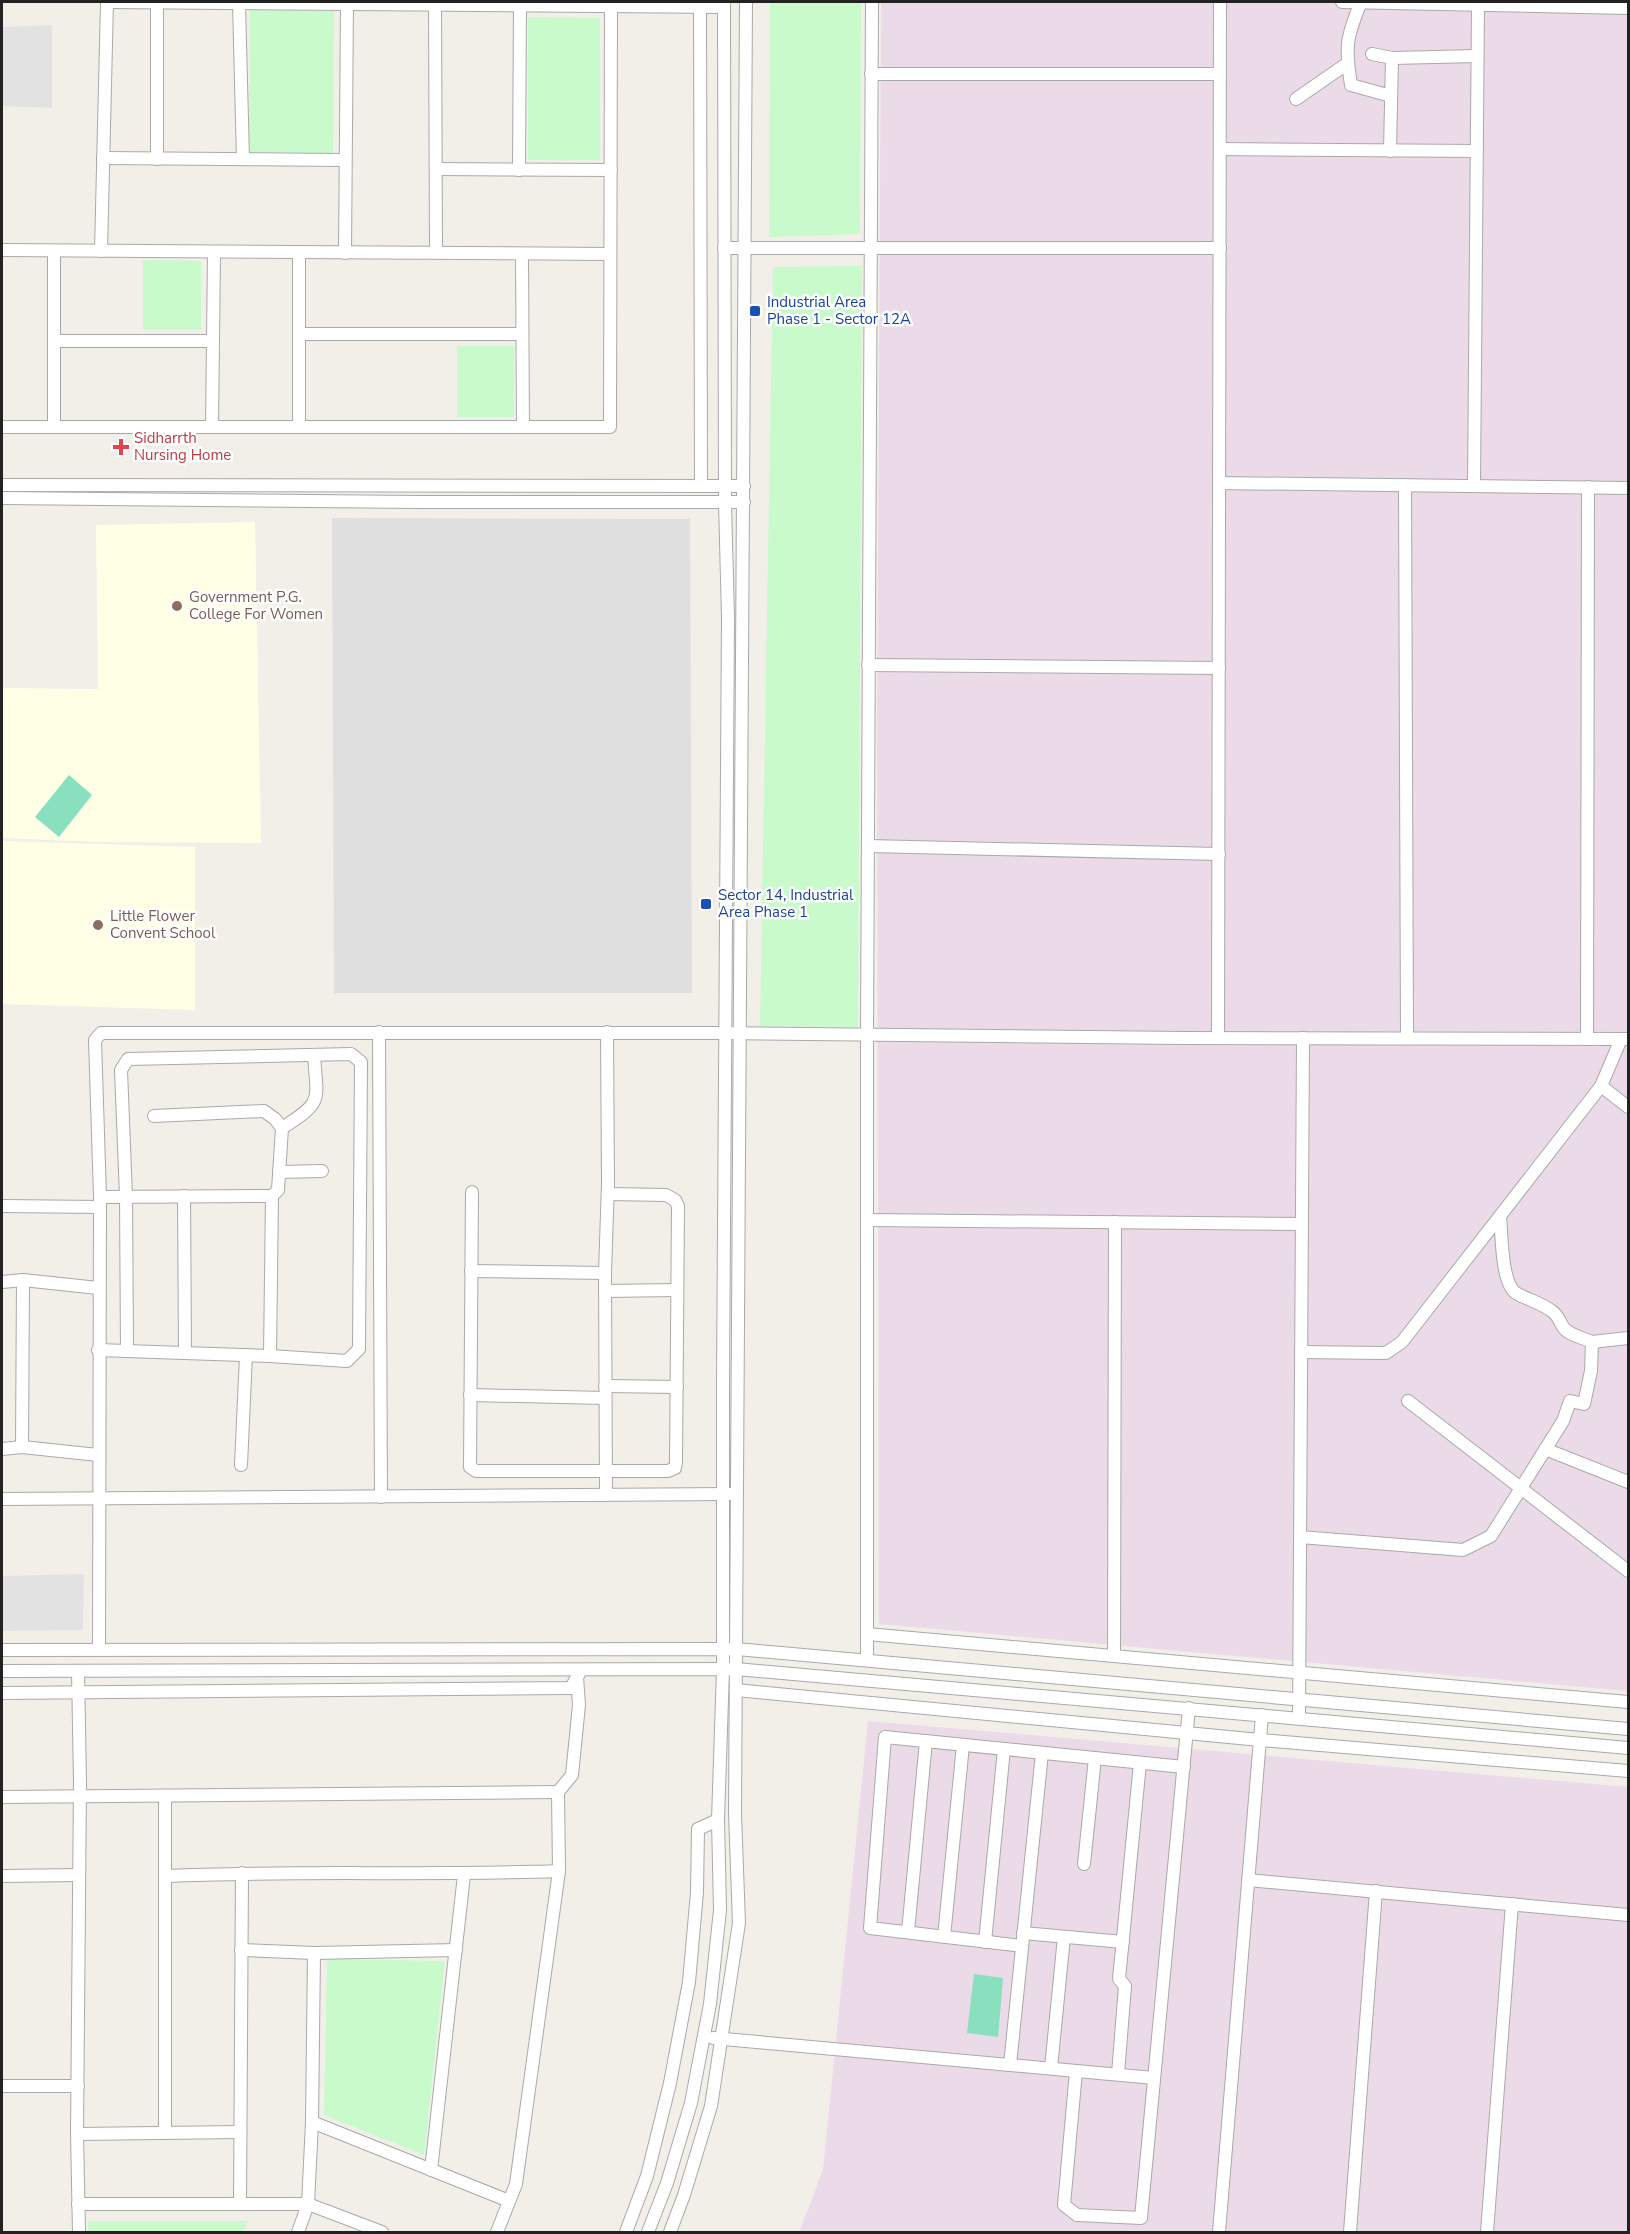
<svg xmlns="http://www.w3.org/2000/svg" width="1630" height="2234" font-family="'Nunito Sans',sans-serif">
  <rect width="100%" height="100%" fill="#f2efe9"/>
  <polygon fill="#e0dfdf" points="332,518 690,519 692,993 334,993"/>
  <g fill="#ebdbe8">
    <polygon points="881,2 1628,2 1628,1691 879,1624 877,730"/>
    <polygon points="868,1721 1628,1787 1628,2232 799,2232 823,2170"/>
  </g>
  <g fill="#ffffe5">
    <polygon points="255,522 261,843 100,842 2,838 2,688 98,689 96,525"/>
    <polygon points="2,841 195,847 195,1010 2,1004"/>
  </g>
  <g fill="#c8facc">
    <polygon points="770,2 861,2 860,234 769,237"/>
    <polygon points="250,10 334,11 333,153 249,152"/>
    <polygon points="528,17 600,18 600,160 528,160"/>
    <polygon points="143,260 201,261 201,330 143,330"/>
    <polygon points="862,266 858,1027 760,1026 773,267"/>
    <rect x="457" y="346" width="57" height="71"/>
    <polygon points="327,1959 445,1961 424,2155 324,2115"/>
    <polygon points="88,2221 248,2221 243,2232 88,2232"/>
  </g>
  <g fill="#88e0be">
    <polygon points="69,775 92,795 59,837 35,817"/>
    <polygon points="974,1974 1003,1978 998,2037 967,2033"/>
  </g>
  <g fill="#e2e2e2">
    <polygon points="52,25 52,108 2,106 2,27"/>
    <polygon points="84,1574 83,1630 2,1631 2,1576"/>
  </g>
  <g fill="none" stroke-linecap="round" stroke-linejoin="round">
    <g stroke="#a9a9a9" stroke-width="14">
      <g id="minor">
        <polyline points="107,2 724,7"/>
        <polyline points="157,2 157,159"/>
        <polyline points="435,2 436,252"/>
        <polyline points="700,2 701,486"/>
        <polyline points="1342,2 1628,8"/>
        <path d="M1361,2c-15,36 -16,45 -10,83l40,11"/>
        <polyline points="239,3 243,159"/>
        <polyline points="1372,54 1392,58 1390,151"/>
        <polyline points="1392,58 1477,56"/>
        <polyline points="871,74 1220,74"/>
        <polyline points="1296,99 1348,63"/>
        <polyline points="1220,149 1477,151"/>
        <polyline points="103,158 345,160"/>
        <polyline points="436,169 611,170"/>
        <polyline points="519,170 520,5"/>
        <polyline points="724,248 1220,248"/>
        <polyline points="2,250 610,254"/>
        <polyline points="101,251 107,2"/>
        <polyline points="345,253 347,4"/>
        <polyline points="522,254 523,427"/>
        <polyline points="299,334 522,334"/>
        <polyline points="54,341 212,341"/>
        <polyline points="2,427 610,427 611,6"/>
        <polyline points="54,427 54,251"/>
        <polyline points="212,427 214,252"/>
        <polyline points="299,427 299,252"/>
        <polyline points="1219,483 1628,488"/>
        <polyline points="2,485 744,486"/>
        <polyline points="1405,485 1407,1038"/>
        <polyline points="1474,486 1478,5"/>
        <polyline points="2,498 421,502 744,502"/>
        <polyline points="868,665 1219,668"/>
        <polyline points="868,846 1219,854"/>
        <polyline points="379,1032 381,1497"/>
        <polyline points="1218,1038 1220,2"/>
        <polyline points="1587,1039 1588,487"/>
        <polyline points="1601,1086 1621,1039"/>
        <polyline points="154,1116 264,1111 275,1119 282,1128 278,1190 272,1196"/>
        <path d="M282,1128c42,-27 35,-26 32,-73"/>
        <polyline points="279,1172 322,1171"/>
        <polyline points="472,1192 470,1467 476,1471 668,1471 675,1468 676,1462 678,1206 675,1200 666,1195 608,1194"/>
        <polyline points="184,1196 185,1353"/>
        <polyline points="2,1206 100,1207"/>
        <polyline points="867,1220 1302,1224"/>
        <polyline points="471,1271 605,1273"/>
        <polyline points="2,1282 23,1280 98,1288"/>
        <polyline points="605,1291 677,1290"/>
        <polyline points="1592,1342 1628,1338"/>
        <polyline points="98,1350 270,1356 272,1196 100,1197"/>
        <polyline points="127,1351 126,1196 121,1070 128,1059 351,1054 361,1062 359,1349 347,1361 270,1356"/>
        <polyline points="1301,1352 1386,1353 1402,1342 1601,1086 1628,1107"/>
        <polyline points="605,1386 677,1387"/>
        <polyline points="470,1395 605,1398"/>
        <polyline points="1408,1401 1628,1571"/>
        <polyline points="22,1447 23,1280"/>
        <polyline points="2,1449 22,1447 98,1455"/>
        <polyline points="1545,1449 1628,1482"/>
        <polyline points="241,1465 246,1355"/>
        <polyline points="606,1495 605,1273 608,1183 607,1032"/>
        <polyline points="2,1499 730,1494"/>
        <path d="M1300,1537l163,13 28,-14 72,-115 7,-20 14,3 7,-33 1,-29c-8,-4 -24,-7 -29,-15 -3,-5 -4,-10 -10,-15 -11,-9 -25,-12 -37,-19 -15,-10 -14,-59 -16,-76"/>
        <polyline points="867,1634 1628,1702"/>
        <polyline points="99,1649 100,1197 95,1040 101,1033 725,1033 1183,1038 1628,1039"/>
        <polyline points="2,1650 737,1649 1628,1729"/>
        <polyline points="1114,1656 1115,1222"/>
        <polyline points="867,1659 867,1034 872,2"/>
        <polyline points="2,1671 736,1669 1628,1748"/>
        <polyline points="78,1671 80,1782 77,2134 79,2232"/>
        <polyline points="736,1690 1260,1740 1628,1771"/>
        <polyline points="2,1693 571,1688 581,1670"/>
        <polyline points="1299,1718 1303,1038"/>
        <polyline points="2,1797 558,1792"/>
        <polyline points="1084,1864 1095,1758"/>
        <polyline points="2,1876 79,1875"/>
        <path d="M165,1876c131,-6 263,0 394,-5"/>
        <polyline points="1248,1880 1628,1915"/>
        <polyline points="908,1932 926,1741"/>
        <polyline points="1023,1933 1123,1942"/>
        <polyline points="944,1937 963,1745"/>
        <polyline points="985,1942 1004,1749"/>
        <polyline points="1022,1946 870,1928 885,1737 1184,1767"/>
        <polyline points="241,1950 314,1953 456,1950"/>
        <polyline points="713,2038 1154,2078"/>
        <polyline points="1010,2065 1042,1753"/>
        <polyline points="1051,2068 1064,1937"/>
        <polyline points="1076,2071 1064,2205 1077,2215 1141,2218 1189,1708"/>
        <polyline points="1118,2074 1125,1986 1119,1979 1140,1763"/>
        <polyline points="2,2086 78,2086"/>
        <polyline points="312,2122 509,2201"/>
        <polyline points="165,2133 165,1796"/>
        <polyline points="77,2134 240,2132"/>
        <polyline points="431,2170 464,1875"/>
        <polyline points="78,2204 308,2204 382,2232"/>
        <polyline points="240,2204 242,1873"/>
        <polyline points="298,2232 308,2204 312,2122 314,1953"/>
        <polyline points="497,2232 516,2184 559,1871 558,1792 572,1775 579,1705 577,1677"/>
        <polyline points="626,2232 647,2176 670,2083 689,1982 697,1892 698,1829 718,1820"/>
        <polyline points="648,2232 667,2183 691,2103 710,2004 720,1910 718,1820 723,1669 723,1381 728,617 725,503 724,2"/>
        <polyline points="670,2232 684,2195 711,2106 739,1923 735,1814 746,2"/>
        <polyline points="1219,2232 1262,1715"/>
        <polyline points="1350,2232 1376,1891"/>
        <polyline points="1487,2232 1512,1904"/>
      </g>
    </g>
    <use href="#minor" stroke="#fff" stroke-width="12"/>
  </g>
  <g fill="#1a4fb4" stroke="#fff" stroke-width="2">
    <rect x="749" y="305" width="12" height="12" rx="3"/>
    <rect x="700" y="898" width="12" height="12" rx="3"/>
  </g>
  <path fill="#e0444e" stroke="#fff" stroke-width="2" d="M118 438h6v6h6v6h-6v6h-6v-6h-6v-6h6z"/>
  <g fill="#8d6e63" stroke="#fff" stroke-width="2">
    <circle cx="177" cy="606" r="6"/>
    <circle cx="98" cy="925" r="6"/>
  </g>
  <g text-anchor="middle" stroke-width="5" stroke-linejoin="round" paint-order="stroke">
    <g font-size="15" fill="#164399" stroke="#fff" text-anchor="start">
      <text x="767" y="307">Industrial Area<tspan x="767" dy="17">Phase 1 - Sector 12A</tspan></text>
      <text x="718" y="900">Sector 14, Industrial<tspan x="718" dy="17">Area Phase 1</tspan></text>
    </g>
    <g font-size="15" fill="#be3a42" stroke="#fff" text-anchor="start">
      <text x="134" y="443">Sidharrth<tspan x="134" dy="17">Nursing Home</tspan></text>
    </g>
    <g font-size="15" fill="#785e54" stroke="#fff" text-anchor="start">
      <text x="189" y="602">Government P.G.<tspan x="189" dy="17">College For Women</tspan></text>
      <text x="110" y="921">Little Flower<tspan x="110" dy="17">Convent School</tspan></text>
    </g>
  </g>
  <rect width="1630" height="2234" fill="none" stroke="#222222" stroke-width="6"/>
</svg>
